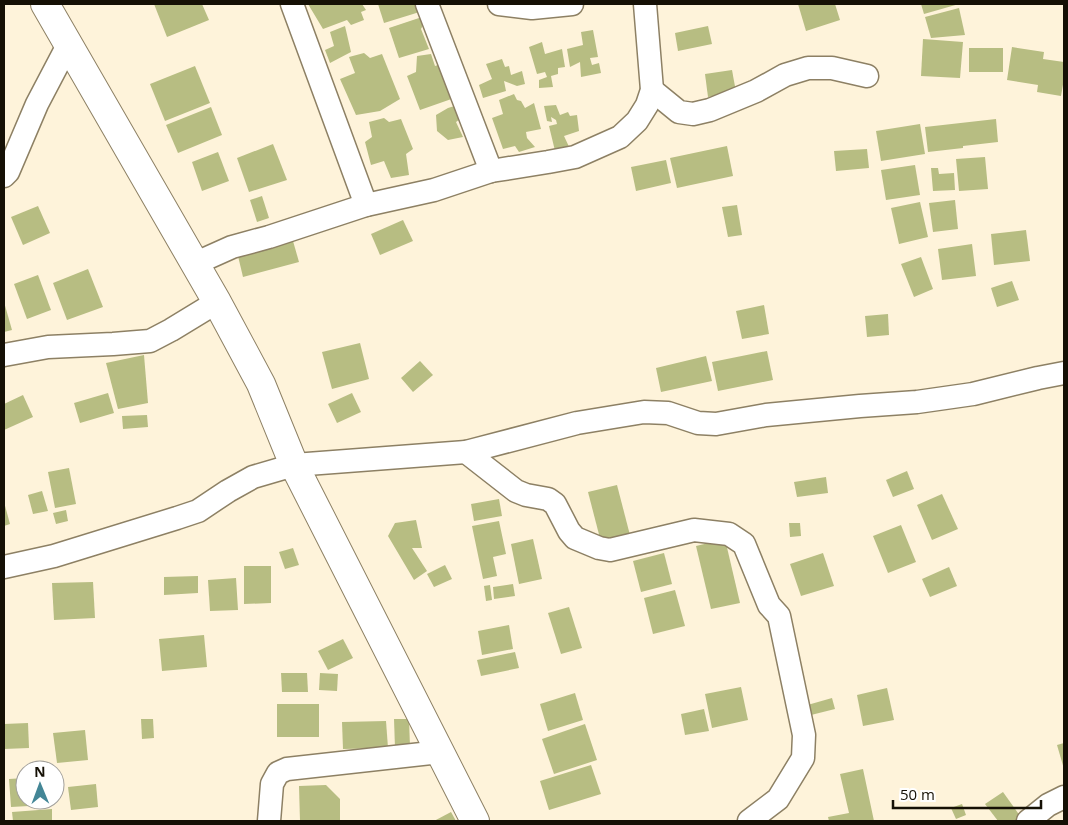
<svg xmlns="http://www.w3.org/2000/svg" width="1068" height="825" font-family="'Open Sans',sans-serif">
  <rect width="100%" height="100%" fill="#fef3da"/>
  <g fill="#b7bd82">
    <polygon points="154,4 202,4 209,20 167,37"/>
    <polygon points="308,4 362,4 366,10 361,12 364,20 351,25 347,20 323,29"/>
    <polygon points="378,4 423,4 426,10 384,23"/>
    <polygon points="798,4 835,4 840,20 806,31"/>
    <polygon points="921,4 959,4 924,14"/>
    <polygon points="959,8 965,35 931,38 925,17"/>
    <polygon points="428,15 421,29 429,49 399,58 389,28"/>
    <polygon points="345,26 351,52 330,63 325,50 334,46 330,32"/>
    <polygon points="708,26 712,44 678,51 675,33"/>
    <polygon points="593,30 598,57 590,58 592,65 599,63 601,73 581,77 580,62 570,67 567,49 583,45 581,32"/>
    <polygon points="923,39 963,42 960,78 921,76"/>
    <polygon points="542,42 545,54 562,49 565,67 558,68 558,74 551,76 553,87 539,88 539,80 547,77 545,72 537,74 529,47"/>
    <polygon points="1012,47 1044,52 1043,59 1064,62 1064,79 1061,96 1037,92 1038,85 1007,80"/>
    <rect x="969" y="48" width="34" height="24"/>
    <polygon points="364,53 370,58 382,54 400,99 380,111 356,115 340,79 355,73 349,57"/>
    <polygon points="431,54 435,66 447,62 460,96 420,110 407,76 416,72 417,56"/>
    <polygon points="502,59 505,67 509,66 511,75 522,71 525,84 517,86 504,81 506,91 483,98 479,85 492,79 486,64"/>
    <polygon points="195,66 210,103 165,121 150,84"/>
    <polygon points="732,70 736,92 708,97 705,74"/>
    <polygon points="514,94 517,100 521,101 525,108 534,103 541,129 526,132 527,138 535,147 519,152 515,146 503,149 492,118 503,114 499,100"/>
    <polygon points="464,103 468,113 456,122 463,137 448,140 437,131 436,115 448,108"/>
    <polygon points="556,105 560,115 568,112 570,116 577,115 579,131 564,136 571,151 556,155 549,126 557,124 556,120 551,117 552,122 547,121 544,106"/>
    <polygon points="211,107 222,135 178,153 166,125"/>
    <polygon points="384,118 389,122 401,119 413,149 406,154 409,175 391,178 384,161 371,165 365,142 372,137 369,122"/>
    <polygon points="996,119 998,142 963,146 963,148 928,152 925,127"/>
    <polygon points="920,124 925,154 881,161 876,131"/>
    <polygon points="273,144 287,180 249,192 237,158"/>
    <polygon points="727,146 733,176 677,188 670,158"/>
    <polygon points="867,149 869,168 836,171 834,151"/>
    <polygon points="218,152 229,181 202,191 192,162"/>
    <polygon points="985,157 988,189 959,191 956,159"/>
    <polygon points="666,160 671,183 636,191 631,167"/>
    <polygon points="915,165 920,195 886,200 881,170"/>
    <polygon points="931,168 938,168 939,174 954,173 955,190 933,191"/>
    <polygon points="262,196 269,218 257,222 250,200"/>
    <polygon points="955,200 958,229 933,232 929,203"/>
    <polygon points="920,202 928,237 899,244 891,208"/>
    <polygon points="737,205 742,235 728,237 722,207"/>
    <polygon points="38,206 50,233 23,245 11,217"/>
    <polygon points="403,220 413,241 380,255 371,234"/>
    <polygon points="1026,230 1030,261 994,265 991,234"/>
    <polygon points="293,241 299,262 243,277 238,256"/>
    <polygon points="972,244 976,276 942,280 938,249"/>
    <polygon points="921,257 933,289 914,297 901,264"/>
    <polygon points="88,269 103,307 67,320 53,283"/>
    <polygon points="38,275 51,310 27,319 14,284"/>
    <polygon points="1012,281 1019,300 997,307 991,288"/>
    <polygon points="4,302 12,330 4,332"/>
    <polygon points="764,305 769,334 742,339 736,311"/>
    <polygon points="888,314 889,335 867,337 865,316"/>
    <polygon points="360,343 369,379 332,389 322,352"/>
    <polygon points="767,351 773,380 718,391 712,362"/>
    <polygon points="144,355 148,403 118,409 106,363"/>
    <polygon points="706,356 712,381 661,392 656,368"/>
    <polygon points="420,361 433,375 413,392 401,378"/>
    <polygon points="108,393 114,413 80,423 74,403"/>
    <polygon points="352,393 361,412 337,423 328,404"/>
    <polygon points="23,395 33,417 4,430 4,404"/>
    <polygon points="147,415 148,427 123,429 122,416"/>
    <polygon points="69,468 76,504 55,508 48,472"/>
    <polygon points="907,471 914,489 893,497 886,480"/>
    <polygon points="826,477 828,493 797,497 794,482"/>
    <polygon points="617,485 631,539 602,546 588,492"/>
    <polygon points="42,491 48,511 33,514 28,495"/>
    <polygon points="942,494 958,529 932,540 917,505"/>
    <polygon points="499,499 502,516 474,521 471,504"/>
    <polygon points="4,502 10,524 4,526"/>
    <polygon points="66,510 68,521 56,524 53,513"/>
    <polygon points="416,520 422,548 412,548 427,571 414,580 388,536 395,523"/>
    <polygon points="499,521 506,554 493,557 497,576 483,579 472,526"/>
    <polygon points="789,523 800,523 801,536 790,537"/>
    <polygon points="901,525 916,562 888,573 873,536"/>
    <polygon points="533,539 542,579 519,584 511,544"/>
    <polygon points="725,539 740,603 711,609 696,546"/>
    <polygon points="293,548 299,565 285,569 279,552"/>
    <polygon points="664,553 672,584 641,592 633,561"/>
    <polygon points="823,553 834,586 801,596 790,564"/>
    <polygon points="445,565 452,579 434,587 427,574"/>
    <polygon points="244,566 271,566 271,603 244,604"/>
    <polygon points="949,567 957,586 930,597 922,579"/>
    <polygon points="198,576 198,593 164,595 164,577"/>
    <polygon points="236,578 238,610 210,611 208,580"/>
    <polygon points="93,582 95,618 54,620 52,583"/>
    <polygon points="513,584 515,596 494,599 493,587"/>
    <polygon points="490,585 492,600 486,601 484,586"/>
    <polygon points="675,590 685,626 653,634 644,598"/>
    <polygon points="569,607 582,648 561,654 548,613"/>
    <polygon points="509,625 513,649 482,655 478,631"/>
    <polygon points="204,635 207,667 162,671 159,639"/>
    <polygon points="343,639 353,658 328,670 318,651"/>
    <polygon points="515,652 519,668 481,676 477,660"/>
    <polygon points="281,673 307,673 308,692 282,692"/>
    <polygon points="320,673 338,674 337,691 319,690"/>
    <polygon points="741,687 748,720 712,728 705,694"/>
    <polygon points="887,688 894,720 863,726 857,695"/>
    <polygon points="575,693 583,720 548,731 540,704"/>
    <polygon points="832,698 835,709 807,716 804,706"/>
    <rect x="277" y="704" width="42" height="33"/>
    <polygon points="704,709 709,731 685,735 681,714"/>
    <polygon points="141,719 153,719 154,738 142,739"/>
    <polygon points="394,719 409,719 410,747 395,748"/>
    <polygon points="386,721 388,748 343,749 342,722"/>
    <polygon points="28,723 29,748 4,749 4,724"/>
    <polygon points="585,724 597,760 554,774 542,739"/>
    <polygon points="85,730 88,760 57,763 53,733"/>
    <polygon points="1064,743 1064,769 1057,745"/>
    <polygon points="591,765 601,794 549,810 540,781"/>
    <polygon points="863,769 874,821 829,821 828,817 849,813 840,774"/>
    <polygon points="25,778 25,800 47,800 47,805 11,807 9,779"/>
    <polygon points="96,784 98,807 71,810 68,787"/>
    <polygon points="326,785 340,799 340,821 300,821 299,786"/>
    <polygon points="1003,792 1023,820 1022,821 998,821 985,804"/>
    <polygon points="962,804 966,815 956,819 951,808"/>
    <polygon points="52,809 52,821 13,821 12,812"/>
    <polygon points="451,812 456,821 434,821"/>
  </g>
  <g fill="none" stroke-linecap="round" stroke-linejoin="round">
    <g stroke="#8d8064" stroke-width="25">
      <g id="street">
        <polyline points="292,4 366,205"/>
        <polyline points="427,4 491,171"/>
        <polyline points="499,4 532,8 572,4"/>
        <polyline points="652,90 679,112 693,114 710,110 756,91 785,75 808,68 832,68 867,76"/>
        <polyline points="4,176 8,172 37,104 69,43"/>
        <polyline points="194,264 232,247 269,237 366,205 434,190 491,171 548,162 575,157 620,137 637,121 647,105 652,90 645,4"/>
        <polyline points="4,355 48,347 113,344 150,341 171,330 217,302"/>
        <polyline points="466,452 516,491 526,495 548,499 555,504 569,531 575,538 599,548 610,550 694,530 729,534 744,544 769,605 779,616 804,735 803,758 778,799 749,821"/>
        <polyline points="4,567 54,556 177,518 198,511 228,491 253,477 294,465 466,452 577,423 644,412 668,413 698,423 716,424 766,415 860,406 917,402 973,394 1038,378 1064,373"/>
        <polyline points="269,821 272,784 278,773 287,769 440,752"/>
        <polyline points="1028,821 1048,805 1064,797"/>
      </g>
    </g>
    <g stroke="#8d8064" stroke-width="30">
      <polyline id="secondary" points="45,4 217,302 261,384 294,465 475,821"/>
    </g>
    <use href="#street" stroke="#fff" stroke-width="22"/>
    <use href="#secondary" stroke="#fff" stroke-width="28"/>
  </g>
  <rect width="1068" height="825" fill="none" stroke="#151005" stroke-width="10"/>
  <g transform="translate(40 785) rotate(359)"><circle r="24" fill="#ffffff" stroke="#a19f9b"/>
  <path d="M0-4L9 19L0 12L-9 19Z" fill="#438696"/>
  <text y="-8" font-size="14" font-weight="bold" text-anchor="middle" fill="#151005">N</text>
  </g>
  <path d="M893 800v8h148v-8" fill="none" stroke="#151005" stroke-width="2.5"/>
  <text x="900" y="800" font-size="15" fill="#151005" stroke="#ffffff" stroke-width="4" paint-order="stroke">50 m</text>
</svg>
